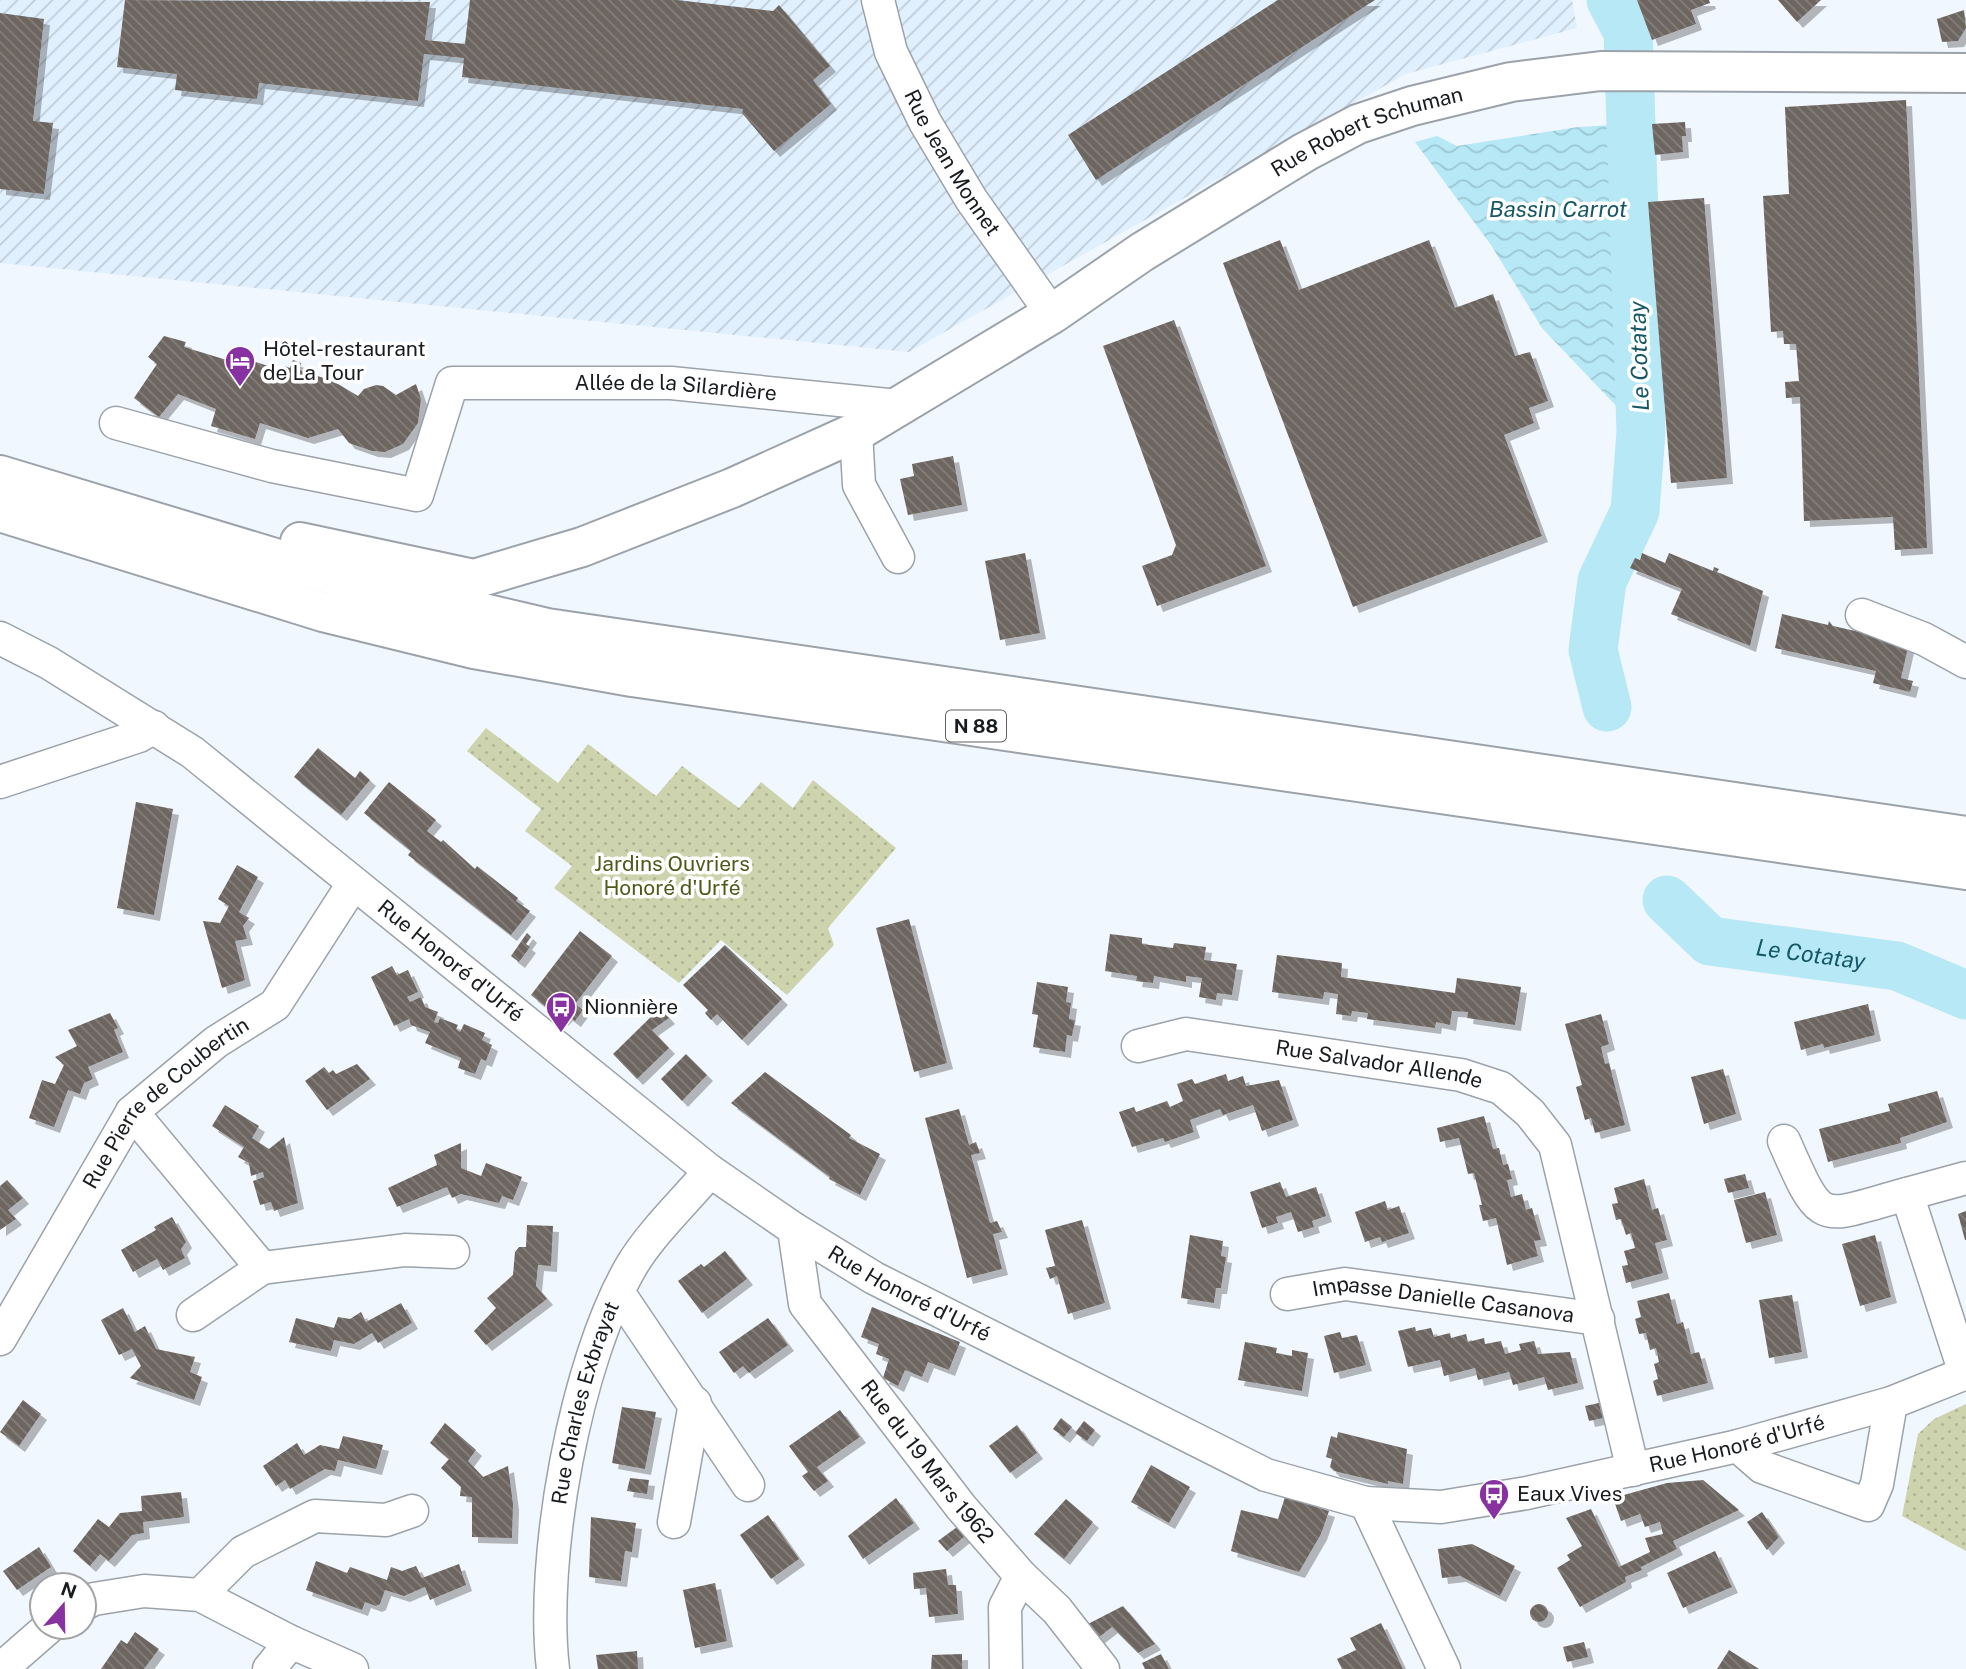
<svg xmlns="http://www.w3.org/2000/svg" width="1966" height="1669" font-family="'Public Sans',sans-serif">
  <defs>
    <pattern id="industrial-furrows" width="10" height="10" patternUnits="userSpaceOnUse" patternTransform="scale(1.75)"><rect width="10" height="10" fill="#e1f0fe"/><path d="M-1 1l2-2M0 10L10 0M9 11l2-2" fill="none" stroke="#c0cdd9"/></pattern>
    <pattern id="park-dots" width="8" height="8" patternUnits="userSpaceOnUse" patternTransform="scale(1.75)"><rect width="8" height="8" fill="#cdd4ad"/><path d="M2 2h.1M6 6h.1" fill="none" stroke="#afb594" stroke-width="1.8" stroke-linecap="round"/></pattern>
    <pattern id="water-waves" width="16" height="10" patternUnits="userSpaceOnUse" patternTransform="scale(1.75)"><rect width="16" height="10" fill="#b6e8f5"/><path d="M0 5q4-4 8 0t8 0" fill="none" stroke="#9cc6d2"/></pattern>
    <pattern id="building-back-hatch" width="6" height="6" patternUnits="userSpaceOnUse" patternTransform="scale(1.75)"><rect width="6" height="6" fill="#6d655f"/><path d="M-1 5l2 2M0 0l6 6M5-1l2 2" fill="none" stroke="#847f7b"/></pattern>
    <filter id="shadow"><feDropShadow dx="6" dy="6" stdDeviation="0" flood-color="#0004"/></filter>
  </defs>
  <rect width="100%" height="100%" fill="#f1f7fe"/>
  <polygon fill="url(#industrial-furrows)" points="0,0 1572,0 1577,28 1406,74 909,352 0,263"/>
  <g fill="url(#park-dots)">
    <polygon points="486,728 558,783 588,744 656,796 682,766 739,808 761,782 793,808 813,780 896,848 828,928 834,945 787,995 721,940 679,983 554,888 572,866 525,831 541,809 467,751"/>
    <polygon points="1966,1404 1966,1551 1902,1516 1918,1434 1934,1419"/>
  </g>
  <polygon fill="url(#water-waves)" points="1630,124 1641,432 1542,328 1491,245 1415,142 1437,136 1457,146 1578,127"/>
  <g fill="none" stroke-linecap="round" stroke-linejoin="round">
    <g stroke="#b6e8f5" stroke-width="49">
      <polyline points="1607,707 1593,650 1602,581 1635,511 1641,432 1628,32 1611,0"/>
      <path id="s1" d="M1667,900l43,41 187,25 69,29"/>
    </g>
  </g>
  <g fill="url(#building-back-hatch)" filter="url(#shadow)">
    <polygon points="125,0 430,2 425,40 465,44 470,0 677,0 773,11 779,5 830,66 813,80 831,104 774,151 742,113 743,109 462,77 464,58 424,54 418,101 259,83 257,99 175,90 177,74 117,67"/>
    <polygon points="1278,0 1375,0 1096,180 1068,135"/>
    <polygon points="1637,0 1709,0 1710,3 1691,10 1696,24 1652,40"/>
    <polygon points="1778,0 1821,0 1797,22"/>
    <polygon points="1964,10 1966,28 1958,41 1942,42 1937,19"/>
    <polygon points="0,13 44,19 33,121 53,123 44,194 0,189"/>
    <polygon points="1906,100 1927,548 1895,550 1893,517 1804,521 1800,397 1786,398 1785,382 1799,381 1796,344 1784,344 1783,331 1771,332 1763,196 1789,194 1785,107"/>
    <polygon points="1685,122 1686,136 1682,136 1683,152 1655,155 1652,124"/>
    <polygon points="1704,198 1727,478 1671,483 1648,202"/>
    <polygon points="1280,240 1299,290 1429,240 1455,308 1493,294 1515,356 1530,352 1548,401 1529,408 1534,423 1504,435 1542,536 1353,607 1223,263"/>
    <polygon points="1174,320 1266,566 1157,606 1142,566 1172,555 1176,545 1103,346"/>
    <polygon points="164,336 186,342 184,347 230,361 232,354 283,371 284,366 290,368 293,360 301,363 299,370 333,381 358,396 364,389 376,385 383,386 396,395 416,384 421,399 418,423 403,444 385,452 372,451 349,443 338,429 308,438 260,423 255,439 211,426 216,409 178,394 159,417 134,398 157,364 148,357"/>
    <polygon points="953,456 962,505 908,515 900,479 914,476 912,464"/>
    <polygon points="1025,553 1040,633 1000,640 985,561"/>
    <polygon points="1642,553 1665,563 1669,553 1713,571 1714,567 1719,569 1717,572 1763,591 1750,646 1671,614 1682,589 1630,568 1635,558 1640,560"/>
    <polygon points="1782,614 1828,625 1829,621 1833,626 1909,643 1901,678 1913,681 1910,692 1873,683 1876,671 1775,648"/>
    <polygon points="318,748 355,778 360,771 370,780 341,815 294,777"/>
    <polygon points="389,782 436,820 427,831 441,842 443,840 475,869 477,866 518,898 516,901 530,911 511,935 408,855 411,851 364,813"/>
    <polygon points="136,802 173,809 154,915 117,908"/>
    <polygon points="237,865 258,877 239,912 249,918 243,926 247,939 235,941 245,980 222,988 203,921 220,923 229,906 218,899"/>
    <polygon points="909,919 947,1063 914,1072 876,928"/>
    <polygon points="580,931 612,956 575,1004 583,1010 575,1021 567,1015 562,1020 531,995"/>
    <polygon points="527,933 531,937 526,944 530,947 519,962 511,956"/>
    <polygon points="1110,934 1142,938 1142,944 1173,948 1174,943 1206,947 1204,960 1237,964 1232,995 1217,993 1216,1000 1199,997 1202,978 1186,976 1186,982 1154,976 1153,983 1136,981 1137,976 1105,971"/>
    <polygon points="725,945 782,999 742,1040 717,1014 711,1020 705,1013 708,1010 683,985"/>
    <polygon points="1277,955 1342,963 1341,977 1455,993 1457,978 1521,987 1515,1025 1467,1018 1468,1012 1452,1011 1450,1025 1436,1022 1435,1028 1367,1019 1368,1013 1352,1011 1351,1016 1336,1014 1338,994 1324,992 1323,999 1272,992"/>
    <polygon points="392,966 397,975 408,970 418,992 407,997 410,1002 421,997 425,1007 438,1012 434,1022 438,1023 440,1018 458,1025 456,1029 460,1032 464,1024 485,1033 482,1040 492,1045 486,1061 481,1059 475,1074 458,1068 461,1058 425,1043 430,1032 411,1025 409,1019 394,1026 371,977"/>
    <polygon points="1037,982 1068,987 1066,1002 1071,1003 1069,1019 1075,1020 1072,1036 1067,1035 1065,1052 1033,1047 1038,1015 1032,1014"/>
    <polygon points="1868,1004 1875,1035 1824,1048 1823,1044 1801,1050 1794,1022"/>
    <polygon points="660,1008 669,1018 652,1030 669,1048 637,1079 613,1054"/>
    <polygon points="110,1013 118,1028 114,1030 123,1052 88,1067 93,1079 84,1083 80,1094 68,1090 54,1127 29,1118 42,1080 55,1084 64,1065 55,1057 77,1046 68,1030"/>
    <polygon points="1601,1014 1609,1044 1601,1047 1605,1064 1609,1063 1625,1125 1595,1133 1591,1118 1585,1120 1576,1087 1582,1085 1565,1024"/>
    <polygon points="686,1054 707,1075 682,1101 661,1079"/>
    <polygon points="357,1064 370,1079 327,1110 305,1081 324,1067 329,1073 333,1070 336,1074"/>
    <polygon points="1723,1069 1736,1114 1704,1124 1691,1077"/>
    <polygon points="765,1072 851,1135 849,1138 880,1154 860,1195 829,1179 830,1177 731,1103"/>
    <polygon points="1226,1074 1228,1081 1243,1076 1246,1086 1279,1080 1293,1120 1262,1131 1253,1105 1223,1115 1220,1109 1190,1120 1194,1132 1165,1142 1163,1138 1132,1147 1119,1112 1134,1107 1136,1112 1167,1101 1170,1107 1183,1101 1177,1084 1192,1079 1195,1084"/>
    <polygon points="1937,1091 1947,1122 1900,1138 1901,1143 1828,1162 1819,1129 1890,1111 1888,1104"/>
    <polygon points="225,1105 259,1126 252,1138 269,1149 284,1137 298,1203 274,1211 271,1202 260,1205 253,1181 264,1177 263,1172 251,1176 249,1163 238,1157 244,1147 212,1126"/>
    <polygon points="959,1109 969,1145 976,1142 980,1153 971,1155 990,1223 997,1221 1002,1232 993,1234 1002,1269 967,1278 925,1118"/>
    <polygon points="1484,1116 1493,1149 1499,1148 1503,1165 1508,1164 1512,1179 1507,1180 1511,1197 1522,1194 1526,1210 1532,1208 1541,1240 1534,1241 1538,1256 1507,1265 1496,1218 1483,1221 1479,1205 1482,1205 1474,1173 1468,1174 1459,1138 1440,1142 1437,1128"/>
    <polygon points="461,1143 461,1168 481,1176 486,1163 522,1177 513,1200 502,1196 499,1203 494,1202 461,1194 452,1198 447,1187 397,1207 388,1188 437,1165 434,1155"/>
    <polygon points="1745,1174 1749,1188 1728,1193 1724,1179"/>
    <polygon points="1644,1179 1652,1210 1658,1208 1667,1240 1655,1243 1663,1273 1626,1283 1622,1266 1628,1265 1624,1251 1635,1248 1631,1233 1626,1235 1621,1219 1616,1220 1612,1204 1618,1203 1614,1188"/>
    <polygon points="7,1180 23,1198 8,1210 16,1219 0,1230 0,1186"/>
    <polygon points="1280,1182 1286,1197 1316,1187 1326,1216 1312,1221 1314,1227 1298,1232 1291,1212 1276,1217 1278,1223 1262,1228 1250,1192"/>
    <polygon points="1765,1192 1777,1235 1746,1243 1734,1200"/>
    <polygon points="1385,1201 1388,1210 1399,1206 1409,1233 1382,1242 1380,1237 1365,1242 1355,1212"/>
    <polygon points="1966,1211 1966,1240 1965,1240 1958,1214"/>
    <polygon points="172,1217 186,1242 181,1249 185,1258 163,1270 157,1259 133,1272 121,1250 156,1230 154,1227"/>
    <polygon points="1082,1220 1105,1303 1068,1314 1057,1276 1050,1279 1046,1268 1055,1266 1045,1230"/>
    <polygon points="527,1225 553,1226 551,1266 538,1265 536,1286 547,1299 486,1345 474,1331 496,1308 487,1298 513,1275 515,1252 519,1247 526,1247"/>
    <polygon points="1190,1235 1223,1241 1221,1256 1226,1257 1221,1288 1216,1288 1214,1303 1181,1298"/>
    <polygon points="1875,1235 1891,1297 1860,1306 1842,1244"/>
    <polygon points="725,1251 747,1279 702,1313 678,1281 701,1264 704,1267"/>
    <polygon points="1669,1293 1677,1324 1683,1322 1691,1354 1699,1352 1708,1383 1657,1396 1653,1381 1658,1379 1654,1364 1659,1362 1656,1348 1650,1350 1646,1333 1639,1334 1635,1319 1641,1317 1637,1301"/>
    <polygon points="1792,1295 1802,1352 1769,1358 1759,1300"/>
    <polygon points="401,1303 412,1323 378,1343 372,1333 354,1344 334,1340 331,1351 289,1342 296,1318 334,1328 338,1317 350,1319 361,1312 366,1322"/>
    <polygon points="872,1307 960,1342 949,1370 928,1362 922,1377 905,1370 898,1386 883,1378 889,1359 876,1354 879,1344 861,1337"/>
    <polygon points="123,1308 135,1332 145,1326 156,1349 195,1357 190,1372 202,1377 194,1400 130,1378 141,1366 132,1349 119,1355 101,1320"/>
    <polygon points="768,1318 788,1345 749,1373 743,1366 734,1373 719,1352"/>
    <polygon points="1415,1327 1416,1331 1431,1328 1434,1337 1450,1333 1451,1338 1466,1334 1468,1342 1484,1338 1485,1344 1501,1341 1505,1354 1521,1350 1519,1344 1534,1341 1538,1354 1570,1352 1578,1383 1548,1390 1544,1377 1513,1385 1509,1372 1478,1380 1475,1368 1444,1376 1440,1360 1408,1367 1398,1331"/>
    <polygon points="1340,1332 1342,1338 1357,1335 1366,1365 1334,1373 1324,1336"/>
    <polygon points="1245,1342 1277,1348 1276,1353 1292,1356 1292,1350 1308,1353 1302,1391 1238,1380"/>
    <polygon points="23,1400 41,1414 19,1446 0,1432"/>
    <polygon points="1599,1403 1603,1418 1589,1421 1585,1406"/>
    <polygon points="622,1407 656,1412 645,1469 612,1463"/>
    <polygon points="840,1410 860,1437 817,1467 828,1481 814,1491 802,1476 808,1472 789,1446"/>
    <polygon points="1061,1418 1072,1427 1064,1437 1053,1429"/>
    <polygon points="1084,1421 1095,1430 1087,1441 1075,1433"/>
    <polygon points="445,1423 476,1450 468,1461 483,1477 508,1466 513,1504 512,1538 472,1537 472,1497 460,1496 461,1487 441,1468 449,1459 430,1443"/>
    <polygon points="1017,1425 1037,1453 1010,1473 989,1446"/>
    <polygon points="1338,1432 1407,1449 1403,1484 1388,1481 1388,1484 1334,1471 1330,1467 1332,1459 1326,1457 1331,1436 1337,1438"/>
    <polygon points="343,1436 383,1445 376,1469 338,1460 335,1471 325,1469 290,1489 285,1480 276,1486 263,1466 297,1443 304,1455 320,1445 339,1449"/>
    <polygon points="1151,1465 1190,1487 1169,1523 1131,1502"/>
    <polygon points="630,1478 649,1480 647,1494 627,1491"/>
    <polygon points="1703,1480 1739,1510 1673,1541 1677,1549 1641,1567 1642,1570 1625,1577 1626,1582 1580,1607 1557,1568 1570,1560 1567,1555 1582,1546 1566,1518 1591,1509 1619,1567 1650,1552 1645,1538 1663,1534 1660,1522 1645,1527 1640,1514 1621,1521 1613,1498 1667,1483"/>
    <polygon points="181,1492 184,1517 143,1522 144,1533 132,1535 109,1561 100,1554 90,1566 73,1551 98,1519 109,1527 120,1513 142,1511 141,1496"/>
    <polygon points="1285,1497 1329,1511 1321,1534 1299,1572 1231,1551 1241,1510 1278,1519"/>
    <polygon points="896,1498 914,1523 863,1559 848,1536"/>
    <polygon points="1066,1499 1093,1522 1064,1559 1034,1534"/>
    <polygon points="1762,1512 1779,1537 1767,1550 1747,1522"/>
    <polygon points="768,1515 799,1559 771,1579 740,1535"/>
    <polygon points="591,1517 636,1523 632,1552 625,1551 621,1581 589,1577"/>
    <polygon points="957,1527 964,1537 947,1551 938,1541"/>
    <polygon points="1472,1544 1515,1566 1500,1596 1460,1576 1442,1578 1438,1549"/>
    <polygon points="39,1547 51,1567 17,1590 3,1571"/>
    <polygon points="1715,1551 1732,1587 1683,1608 1667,1573"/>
    <polygon points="316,1561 347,1573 350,1567 387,1580 391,1567 402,1571 416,1566 422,1578 459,1564 466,1585 430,1600 425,1587 404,1596 385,1590 380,1604 376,1606 365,1602 362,1610 306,1590"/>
    <polygon points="946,1569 948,1585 956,1585 958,1614 929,1617 926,1588 914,1589 913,1573"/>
    <polygon points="715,1583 727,1641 695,1648 683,1590"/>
    <circle cx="1539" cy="1613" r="9"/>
    <polygon points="1123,1606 1155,1644 1138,1653 1112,1627 1098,1638 1086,1625"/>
    <polygon points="1381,1623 1403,1669 1342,1669 1337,1659 1356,1650 1350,1638"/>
    <polygon points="135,1632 159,1649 144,1669 101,1669 121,1640 127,1644"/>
    <polygon points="1584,1642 1588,1657 1567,1662 1563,1647"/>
    <polygon points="1729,1650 1759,1669 1717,1669"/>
    <polygon points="637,1651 638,1669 598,1669 596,1655"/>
    <polygon points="962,1654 962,1669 931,1669 932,1655"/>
    <polygon points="1161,1654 1169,1669 1145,1669 1142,1663"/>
  </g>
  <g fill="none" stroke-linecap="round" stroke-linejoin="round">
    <g stroke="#9ba2aa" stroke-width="35">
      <g id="minor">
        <path id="s2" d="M878,0l13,52 34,70 46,77 81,115"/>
        <path id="s3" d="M116,423l156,43 145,29 35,-112h219l227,23"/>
        <polyline points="856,432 859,485 898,557"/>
        <polyline points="1862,615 1924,639 1966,662"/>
        <path id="s4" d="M0,638l49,25 143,89 518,419 84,58 80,49 392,197 100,28 75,4 86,-14 211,-47 153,-43 75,-30"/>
        <polyline points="0,782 139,736 154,727"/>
        <path id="s5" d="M1138,1046l48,-12 275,41 40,13 29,25 25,32 78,325"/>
        <polyline points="132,1112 262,1268 405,1250 453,1252"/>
        <path d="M1784,1141c39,89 34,77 123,53"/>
        <path id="s6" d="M794,1229l11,75 156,203 60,69 36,34 46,59"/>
        <polyline points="618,1292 748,1485"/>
        <path id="s7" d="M1287,1294l58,-10 253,35"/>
        <polyline points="193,1315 262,1268"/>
        <path id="s8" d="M0,1339l132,-227 84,-70 59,-37 78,-121"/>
        <polyline points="1965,1373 1907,1194 1966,1178"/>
        <polyline points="1738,1446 1762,1467 1868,1505 1877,1484 1891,1403"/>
        <polyline points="1366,1503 1444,1669"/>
        <polyline points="674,1522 695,1403"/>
        <polyline points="200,1595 243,1552 315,1516 386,1520 412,1511"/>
        <polyline points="84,1604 94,1599 144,1591 200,1595 291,1642 352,1669"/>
        <polyline points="1,1669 49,1627"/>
        <polyline points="269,1669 291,1642"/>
        <path id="s9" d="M553,1669c-13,-110 22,-308 79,-404 19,-32 54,-65 78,-94"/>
        <polyline points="1006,1669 1005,1607 1021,1576"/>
      </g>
    </g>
    <g stroke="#9ba2aa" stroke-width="42">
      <g id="major">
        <path id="s10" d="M856,432l196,-118 90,-62 163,-100 53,-28 54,-18 99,-24 90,-11 365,2"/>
      </g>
    </g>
    <g stroke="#9ba2aa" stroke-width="42">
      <g id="highway">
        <polyline points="0,475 361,584 547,628 1966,836"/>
        <polyline points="0,512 323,612 474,649 632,677 1966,870"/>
        <polyline points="300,542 474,579 582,547 732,488 856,432"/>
      </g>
    </g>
    <use href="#minor" stroke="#fff" stroke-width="32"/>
    <use href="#major" stroke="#fff" stroke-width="38"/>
    <use href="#highway" stroke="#fff" stroke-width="38"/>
  </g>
  <defs>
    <g id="hotel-pin" transform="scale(1.575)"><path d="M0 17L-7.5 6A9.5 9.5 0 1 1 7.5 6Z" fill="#8732a0" stroke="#fff"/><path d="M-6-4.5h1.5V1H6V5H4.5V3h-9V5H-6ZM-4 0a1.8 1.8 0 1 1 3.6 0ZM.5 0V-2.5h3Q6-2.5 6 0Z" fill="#fff"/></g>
    <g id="bus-pin" transform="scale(1.575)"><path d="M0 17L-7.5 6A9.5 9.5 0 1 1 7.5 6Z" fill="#8732a0" stroke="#fff"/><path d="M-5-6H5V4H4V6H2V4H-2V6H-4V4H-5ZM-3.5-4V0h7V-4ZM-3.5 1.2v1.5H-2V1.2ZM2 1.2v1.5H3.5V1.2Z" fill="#fff"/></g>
  </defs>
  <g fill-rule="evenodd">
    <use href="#hotel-pin" x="240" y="361"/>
    <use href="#bus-pin" x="561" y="1007"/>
    <use href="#bus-pin" x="1494" y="1494"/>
  </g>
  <g text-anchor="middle" stroke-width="7" stroke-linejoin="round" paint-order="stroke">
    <rect fill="#fff" stroke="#5e6062" stroke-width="2" x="946" y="710.5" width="60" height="31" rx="5"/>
    <g font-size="19" font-weight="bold" fill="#191c1f">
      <text x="976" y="733">N 88</text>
    </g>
    <g font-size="21" fill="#191c1f" stroke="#fff">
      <text dy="7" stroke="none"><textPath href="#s10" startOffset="595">Rue Robert Schuman</textPath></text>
      <text dy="7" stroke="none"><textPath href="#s2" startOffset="180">Rue Jean Monnet</textPath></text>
      <text dy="7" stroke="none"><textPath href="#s3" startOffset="651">Allée de la Silardière</textPath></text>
      <text dy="7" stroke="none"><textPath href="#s4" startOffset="556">Rue Honoré d'Urfé</textPath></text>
      <text dy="7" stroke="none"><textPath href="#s5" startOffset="245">Rue Salvador Allende</textPath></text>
      <text dy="7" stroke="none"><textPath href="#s8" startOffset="292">Rue Pierre de Coubertin</textPath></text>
      <text dy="7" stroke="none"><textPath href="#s4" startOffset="1124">Rue Honoré d'Urfé</textPath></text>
      <text dy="7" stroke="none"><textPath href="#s7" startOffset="158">Impasse Danielle Casanova</textPath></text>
      <text dy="7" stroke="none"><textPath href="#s9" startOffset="270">Rue Charles Exbrayat</textPath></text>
      <text dy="7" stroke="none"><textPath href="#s4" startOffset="2006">Rue Honoré d'Urfé</textPath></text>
      <text dy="7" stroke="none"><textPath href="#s6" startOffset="275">Rue du 19 Mars 1962</textPath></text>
    </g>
    <g font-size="21" fill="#191c1f" stroke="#fff" text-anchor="start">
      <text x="263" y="356">Hôtel-restaurant<tspan x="263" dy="24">de La Tour</tspan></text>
      <text x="584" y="1014">Nionnière</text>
      <text x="1517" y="1501">Eaux Vives</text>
    </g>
    <g font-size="21" fill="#50581a" stroke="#fff">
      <text x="672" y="871">Jardins Ouvriers<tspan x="672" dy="24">Honoré d'Urfé</tspan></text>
    </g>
    <g font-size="23" font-style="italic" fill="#155765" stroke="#fff">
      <text x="1558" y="217">Bassin Carrot</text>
      <text transform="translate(1639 356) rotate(-92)" y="8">Le Cotatay</text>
      <text dy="8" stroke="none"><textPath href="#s1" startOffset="161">Le Cotatay</textPath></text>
    </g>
  </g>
  <g transform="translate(63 1606) rotate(20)"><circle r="33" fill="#ffffff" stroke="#a3a4a5" stroke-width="2"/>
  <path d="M0-5L12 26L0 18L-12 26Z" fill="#8732a0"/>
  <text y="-10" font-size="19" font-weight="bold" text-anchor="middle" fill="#191c1f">N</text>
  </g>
</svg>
